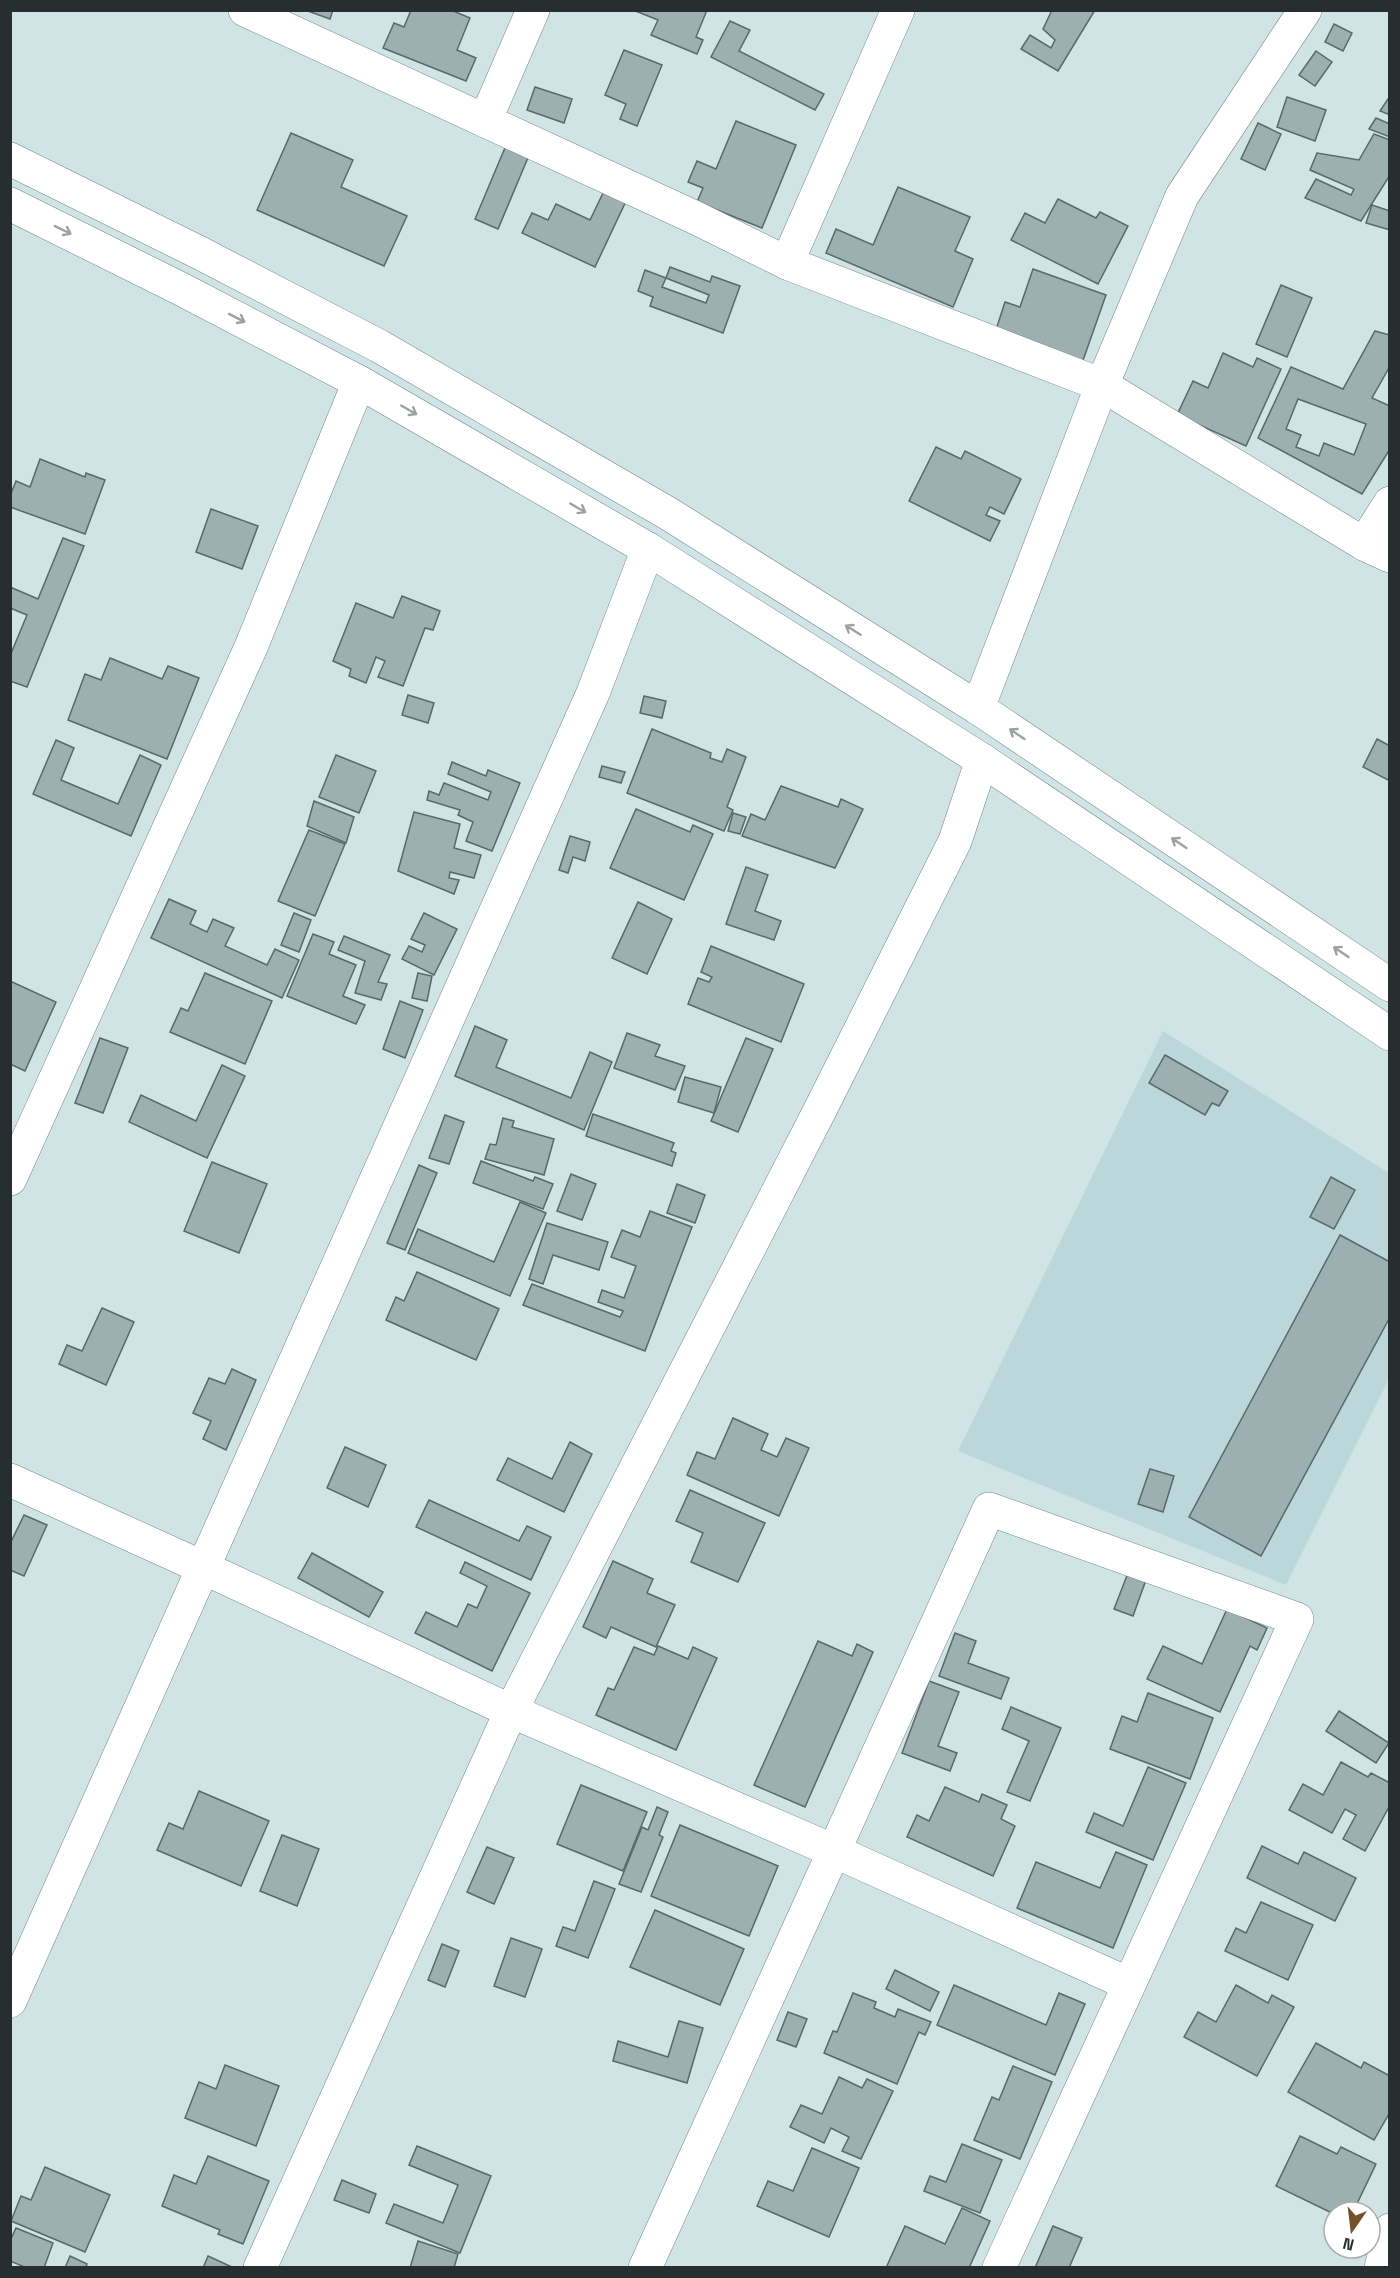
<svg xmlns="http://www.w3.org/2000/svg" width="1400" height="2278" font-family="'Space Grotesk',sans-serif">
  <rect width="100%" height="100%" fill="#d0e4e5"/>
  <polygon fill="#bbd7da" points="1163,1031 1389,1173 1389,1379 1286,1585 958,1451"/>
  <g fill="#9dafb1" stroke="#58696b" stroke-width="1.5" fill-rule="evenodd">
    <polygon points="305,10 333,10 330,19"/>
    <polygon points="411,10 451,10 470,18 457,50 476,58 466,81 383,48 394,23 404,27"/>
    <polygon points="633,10 707,10 696,37 703,40 697,54 651,35 658,20"/>
    <polygon points="1052,10 1095,10 1058,71 1021,49 1030,35 1051,48 1055,40 1043,29"/>
    <polygon points="730,21 750,30 739,51 824,94 815,110 711,57"/>
    <polygon points="1334,24 1352,33 1343,51 1325,42"/>
    <polygon points="624,50 662,65 637,126 620,119 626,104 605,95"/>
    <polygon points="1316,51 1332,62 1315,86 1299,75"/>
    <polygon points="535,87 572,99 564,123 527,110"/>
    <polygon points="1390,96 1390,115 1380,111"/>
    <polygon points="1287,97 1326,110 1315,141 1277,127"/>
    <polygon points="1376,118 1390,124 1390,137 1369,129"/>
    <polygon points="736,121 796,145 762,228 697,202 703,188 688,182 697,161 716,169"/>
    <polygon points="1258,123 1281,134 1265,170 1241,159"/>
    <polygon points="291,133 353,160 341,187 407,216 384,266 257,210"/>
    <polygon points="1374,134 1390,140 1390,175 1361,221 1305,198 1316,179 1351,195 1354,189 1310,170 1317,153 1359,160"/>
    <polygon points="507,143 530,153 498,229 475,219"/>
    <polygon points="898,187 970,217 955,251 973,259 953,307 826,253 836,229 873,245"/>
    <polygon points="604,191 626,201 595,267 522,233 532,213 548,220 556,204 590,220"/>
    <polygon points="1058,199 1096,218 1100,212 1128,226 1098,284 1011,240 1025,213 1045,223"/>
    <polygon points="1372,205 1390,211 1390,230 1366,223"/>
    <path d="M670,267l40,15 2,-6 28,10 -17,47 -73,-27 3,-9 -15,-6 7,-21 21,8zM666,278l43,17 -3,8 -44,-16z"/>
    <polygon points="1033,269 1106,295 1081,366 994,336 1005,302 1020,307"/>
    <polygon points="1281,285 1312,298 1287,357 1256,344"/>
    <path d="M1375,331l15,4v31l-18,32 18,8v43l-28,45 -104,-56 33,-71 52,22zM1298,399l68,25 -12,31 -30,-12 -5,13 -23,-9 5,-12 -15,-6z"/>
    <polygon points="1223,353 1253,367 1257,358 1281,369 1246,446 1177,415 1193,381 1208,388"/>
    <polygon points="936,447 961,459 965,451 1021,479 1004,514 990,507 986,515 1000,521 990,541 909,501"/>
    <polygon points="40,459 85,477 86,473 105,480 85,534 10,507 10,496 16,481 30,487"/>
    <polygon points="211,509 258,526 242,569 196,552"/>
    <polygon points="63,538 84,546 27,687 10,681 10,656 27,615 10,608 10,587 38,599"/>
    <polygon points="402,596 440,611 433,630 425,628 403,686 378,677 385,661 376,657 366,683 349,676 351,669 333,661 356,603 393,618"/>
    <polygon points="110,658 162,679 168,666 199,678 167,759 68,720 85,674 101,680"/>
    <polygon points="408,695 434,703 428,723 402,715"/>
    <polygon points="644,696 666,701 662,718 640,713"/>
    <polygon points="652,729 711,753 710,758 722,762 727,749 746,757 727,807 733,810 724,831 627,793"/>
    <polygon points="1377,739 1390,746 1390,781 1363,767"/>
    <polygon points="56,740 74,748 61,780 118,804 140,755 161,765 131,836 33,794"/>
    <polygon points="336,755 376,771 359,813 319,797"/>
    <polygon points="452,762 486,776 488,770 520,783 492,851 466,841 473,822 458,815 460,810 427,800 429,791 439,795 444,783 488,800 491,792 448,774"/>
    <polygon points="602,766 625,772 621,783 599,777"/>
    <polygon points="781,786 838,807 841,799 863,809 835,868 742,836 751,814 765,820"/>
    <polygon points="314,801 354,817 346,843 307,826"/>
    <polygon points="636,809 690,832 693,825 713,834 684,900 610,868"/>
    <polygon points="414,812 460,824 454,848 481,855 474,878 450,872 449,878 459,880 454,894 398,871"/>
    <polygon points="733,813 746,817 740,834 728,831"/>
    <polygon points="309,830 345,844 315,916 278,901"/>
    <polygon points="570,836 590,842 585,861 573,857 568,873 559,870"/>
    <polygon points="746,867 768,875 755,911 781,921 774,940 726,924"/>
    <polygon points="169,899 196,911 190,924 207,932 213,919 234,928 225,946 267,965 275,949 299,960 282,998 151,938"/>
    <polygon points="638,902 672,919 647,974 612,958"/>
    <polygon points="294,913 311,920 299,952 281,945"/>
    <polygon points="424,913 457,929 434,975 402,959 409,946 422,952 425,945 411,939"/>
    <polygon points="313,934 334,942 329,954 356,965 343,996 365,1005 356,1024 287,996"/>
    <polygon points="344,936 390,955 378,982 387,984 381,1000 355,993 365,961 338,950"/>
    <polygon points="711,946 804,984 781,1042 688,1004 698,978 709,982 712,977 701,972"/>
    <polygon points="205,973 272,1001 245,1064 170,1032 181,1008 188,1011"/>
    <polygon points="418,973 432,976 427,1001 412,998"/>
    <polygon points="10,981 56,1002 25,1071 10,1064"/>
    <polygon points="400,1001 423,1010 405,1058 383,1049"/>
    <polygon points="475,1026 507,1040 496,1067 571,1098 590,1052 612,1062 584,1130 455,1076"/>
    <polygon points="627,1033 660,1045 655,1056 685,1066 675,1090 614,1068"/>
    <polygon points="100,1038 128,1048 103,1113 75,1103"/>
    <polygon points="746,1038 773,1049 738,1132 711,1121"/>
    <polygon points="1165,1055 1228,1091 1219,1106 1212,1103 1205,1115 1149,1083"/>
    <polygon points="222,1065 245,1076 207,1158 129,1122 141,1095 196,1121"/>
    <polygon points="685,1077 721,1087 714,1113 678,1102"/>
    <polygon points="593,1114 674,1143 671,1151 676,1153 672,1166 586,1136"/>
    <polygon points="445,1115 464,1122 449,1164 429,1158"/>
    <polygon points="503,1118 514,1121 512,1127 554,1139 544,1175 485,1159 490,1144 496,1145"/>
    <polygon points="481,1161 533,1181 535,1177 553,1184 543,1209 473,1183"/>
    <polygon points="212,1162 267,1184 239,1253 184,1231"/>
    <polygon points="419,1165 437,1173 405,1250 387,1243"/>
    <polygon points="571,1174 596,1184 582,1220 557,1211"/>
    <polygon points="1331,1177 1355,1190 1334,1229 1310,1217"/>
    <polygon points="677,1184 705,1195 695,1223 667,1213"/>
    <polygon points="520,1202 546,1213 510,1296 408,1253 418,1229 494,1262"/>
    <polygon points="650,1211 692,1227 645,1351 523,1305 532,1284 620,1317 623,1311 598,1302 602,1290 624,1298 636,1266 611,1257 622,1230 640,1237"/>
    <polygon points="547,1223 608,1242 599,1270 553,1255 543,1284 529,1279"/>
    <polygon points="1340,1235 1390,1262 1390,1317 1261,1556 1189,1517"/>
    <polygon points="417,1272 499,1309 476,1360 386,1320 396,1297 404,1301"/>
    <polygon points="102,1308 134,1322 106,1385 59,1364 67,1345 82,1351"/>
    <polygon points="232,1369 256,1380 226,1450 203,1439 211,1421 193,1413 209,1378 225,1384"/>
    <polygon points="733,1418 768,1434 761,1450 777,1457 786,1438 809,1448 779,1516 687,1475 697,1452 715,1459"/>
    <polygon points="570,1442 592,1454 564,1512 497,1480 508,1458 552,1479"/>
    <polygon points="345,1447 386,1465 368,1507 327,1488"/>
    <polygon points="1150,1469 1174,1476 1163,1512 1138,1504"/>
    <polygon points="690,1490 765,1523 738,1582 691,1562 703,1533 676,1521"/>
    <polygon points="429,1500 519,1541 527,1526 551,1537 531,1580 416,1527"/>
    <polygon points="24,1515 47,1525 24,1576 10,1570 10,1544"/>
    <polygon points="312,1553 383,1592 369,1617 298,1578"/>
    <polygon points="613,1561 653,1579 647,1593 675,1605 656,1647 611,1627 606,1638 583,1627"/>
    <polygon points="465,1562 530,1593 492,1671 415,1633 426,1612 457,1627 468,1604 477,1608 487,1586 460,1573"/>
    <polygon points="1128,1573 1146,1580 1133,1616 1114,1609"/>
    <polygon points="1227,1609 1267,1628 1257,1650 1250,1646 1220,1712 1147,1679 1163,1646 1202,1664"/>
    <polygon points="955,1633 976,1641 968,1663 1009,1678 1001,1699 939,1676"/>
    <polygon points="818,1641 852,1656 857,1644 873,1652 805,1807 754,1785"/>
    <polygon points="658,1646 688,1659 693,1647 717,1658 676,1750 596,1715 608,1688 614,1690 634,1647 654,1655"/>
    <polygon points="929,1681 959,1692 938,1746 957,1753 950,1771 902,1753"/>
    <polygon points="1148,1693 1213,1718 1190,1779 1110,1749 1122,1716 1137,1722"/>
    <polygon points="1011,1707 1061,1728 1030,1801 1007,1792 1029,1741 1002,1729"/>
    <polygon points="1339,1711 1389,1743 1376,1763 1326,1731"/>
    <polygon points="1341,1762 1368,1777 1371,1773 1390,1783 1390,1805 1365,1851 1343,1839 1356,1815 1345,1809 1332,1833 1289,1810 1303,1784 1323,1795"/>
    <polygon points="1148,1767 1186,1783 1153,1860 1086,1832 1094,1813 1123,1826"/>
    <polygon points="581,1785 647,1812 623,1871 557,1844"/>
    <polygon points="945,1787 979,1802 982,1794 1007,1805 1001,1819 1015,1826 993,1876 907,1837 917,1815 929,1821"/>
    <polygon points="199,1791 269,1821 241,1886 157,1850 169,1823 183,1829"/>
    <polygon points="657,1807 668,1812 659,1835 663,1837 641,1892 619,1884 642,1827 648,1830"/>
    <polygon points="680,1825 778,1866 749,1936 651,1896"/>
    <polygon points="282,1835 319,1849 297,1906 260,1891"/>
    <polygon points="1262,1846 1298,1864 1304,1852 1356,1878 1335,1921 1247,1878"/>
    <polygon points="487,1847 514,1858 494,1904 467,1892"/>
    <polygon points="1116,1852 1147,1865 1113,1948 1017,1908 1036,1862 1100,1888"/>
    <polygon points="594,1881 615,1889 588,1958 556,1946 563,1927 575,1931"/>
    <polygon points="1261,1902 1313,1925 1288,1980 1225,1951 1236,1928 1246,1933"/>
    <polygon points="655,1910 744,1949 720,2005 630,1967"/>
    <polygon points="511,1938 542,1949 525,1997 494,1986"/>
    <polygon points="442,1944 459,1951 445,1987 428,1980"/>
    <polygon points="895,1970 939,1992 930,2011 886,1989"/>
    <polygon points="954,1985 1046,2025 1059,1993 1085,2004 1055,2075 937,2025"/>
    <polygon points="1236,1985 1268,2003 1272,1995 1294,2007 1257,2076 1184,2037 1198,2012 1216,2022"/>
    <polygon points="853,1993 876,2002 874,2008 895,2017 898,2009 931,2022 925,2035 919,2032 897,2084 824,2053 833,2031 837,2032"/>
    <polygon points="788,2012 807,2019 796,2047 777,2040"/>
    <polygon points="679,2021 703,2028 687,2083 613,2061 618,2041 668,2057"/>
    <polygon points="1316,2043 1361,2068 1364,2062 1390,2076 1390,2112 1374,2140 1288,2092"/>
    <polygon points="225,2065 279,2086 256,2146 185,2118 199,2082 216,2089"/>
    <polygon points="1013,2066 1052,2082 1020,2159 974,2140 992,2097 999,2100"/>
    <polygon points="839,2077 862,2088 867,2079 893,2091 861,2159 842,2151 849,2137 831,2128 824,2143 790,2127 801,2105 822,2114"/>
    <polygon points="1300,2136 1337,2154 1341,2147 1376,2164 1353,2212 1334,2212 1334,2214 1276,2186"/>
    <polygon points="962,2144 1002,2160 980,2213 924,2191 930,2176 946,2182"/>
    <polygon points="417,2146 491,2176 460,2253 386,2223 394,2204 443,2223 458,2185 409,2165"/>
    <polygon points="812,2148 859,2168 829,2237 757,2206 768,2181 793,2191"/>
    <polygon points="208,2156 269,2181 243,2244 218,2234 220,2230 162,2206 174,2175 196,2184"/>
    <polygon points="45,2167 110,2195 85,2252 11,2221 21,2196 31,2200"/>
    <polygon points="342,2180 376,2194 369,2213 334,2200"/>
    <polygon points="962,2208 990,2221 969,2268 886,2268 905,2226 945,2244"/>
    <polygon points="1053,2226 1082,2238 1069,2268 1035,2268"/>
    <polygon points="16,2228 53,2243 44,2268 27,2268 10,2261 10,2241"/>
    <polygon points="418,2241 458,2254 454,2268 410,2268"/>
    <polygon points="70,2256 87,2264 86,2268 65,2268"/>
    <polygon points="208,2256 234,2268 203,2268"/>
  </g>
  <g fill="none" stroke-linecap="round" stroke-linejoin="round">
    <g stroke="#748688" stroke-width="34">
      <g id="minor">
        <polyline points="245,10 696,218 787,263 1102,385 1364,544 1390,556"/>
        <polyline points="485,121 533,10"/>
        <polyline points="10,159 200,253 379,346 669,514 978,708 1390,985"/>
        <polyline points="10,204 181,289 359,382 648,549 982,760 1390,1034"/>
        <polyline points="787,263 898,10"/>
        <polyline points="1364,544 1390,503"/>
        <polyline points="978,708 1102,385 1182,196 1305,10"/>
        <polyline points="10,1179 251,647 359,382"/>
        <polyline points="10,1480 204,1568 511,1711 834,1851 1129,1984"/>
        <polyline points="10,2001 593,693 648,549"/>
        <polyline points="260,2268 511,1711 820,1110 955,841 982,760"/>
        <polyline points="645,2268 989,1509 1297,1619 999,2268"/>
        <polyline points="1381,2268 1390,2230"/>
      </g>
    </g>
    <use href="#minor" stroke="#fff" stroke-width="33"/>
  </g>
  <defs><path id="oneway-shaft" d="M-6 0H5M1.5-3L5.5 0L1.5 3" fill="none" stroke-width="1.6" stroke-linecap="round" stroke-linejoin="round" transform="scale(1.5)"/></defs>
  <g stroke="#9ea1a1">
    <use href="#oneway-shaft" transform="translate(63 230) rotate(26)"/>
    <use href="#oneway-shaft" transform="translate(237 318) rotate(27)"/>
    <use href="#oneway-shaft" transform="translate(409 410) rotate(30)"/>
    <use href="#oneway-shaft" transform="translate(578 508) rotate(30)"/>
    <use href="#oneway-shaft" transform="translate(853 630) rotate(-148)"/>
    <use href="#oneway-shaft" transform="translate(1017 734) rotate(-146)"/>
    <use href="#oneway-shaft" transform="translate(1179 843) rotate(-146)"/>
    <use href="#oneway-shaft" transform="translate(1341 952) rotate(-146)"/>
  </g>
  <rect width="1400" height="2278" fill="none" stroke="#272e2f" stroke-width="24"/>
  <g transform="translate(1352 2230) rotate(194)"><circle r="28" fill="#ffffff" stroke="#a9abac" stroke-width="1.5"/>
  <path d="M0-4.5L10 22L0 15L-10 22Z" fill="#75502b"/>
  <text y="-9" font-size="16" font-weight="bold" text-anchor="middle" fill="#272e2f">N</text>
  </g>
</svg>
